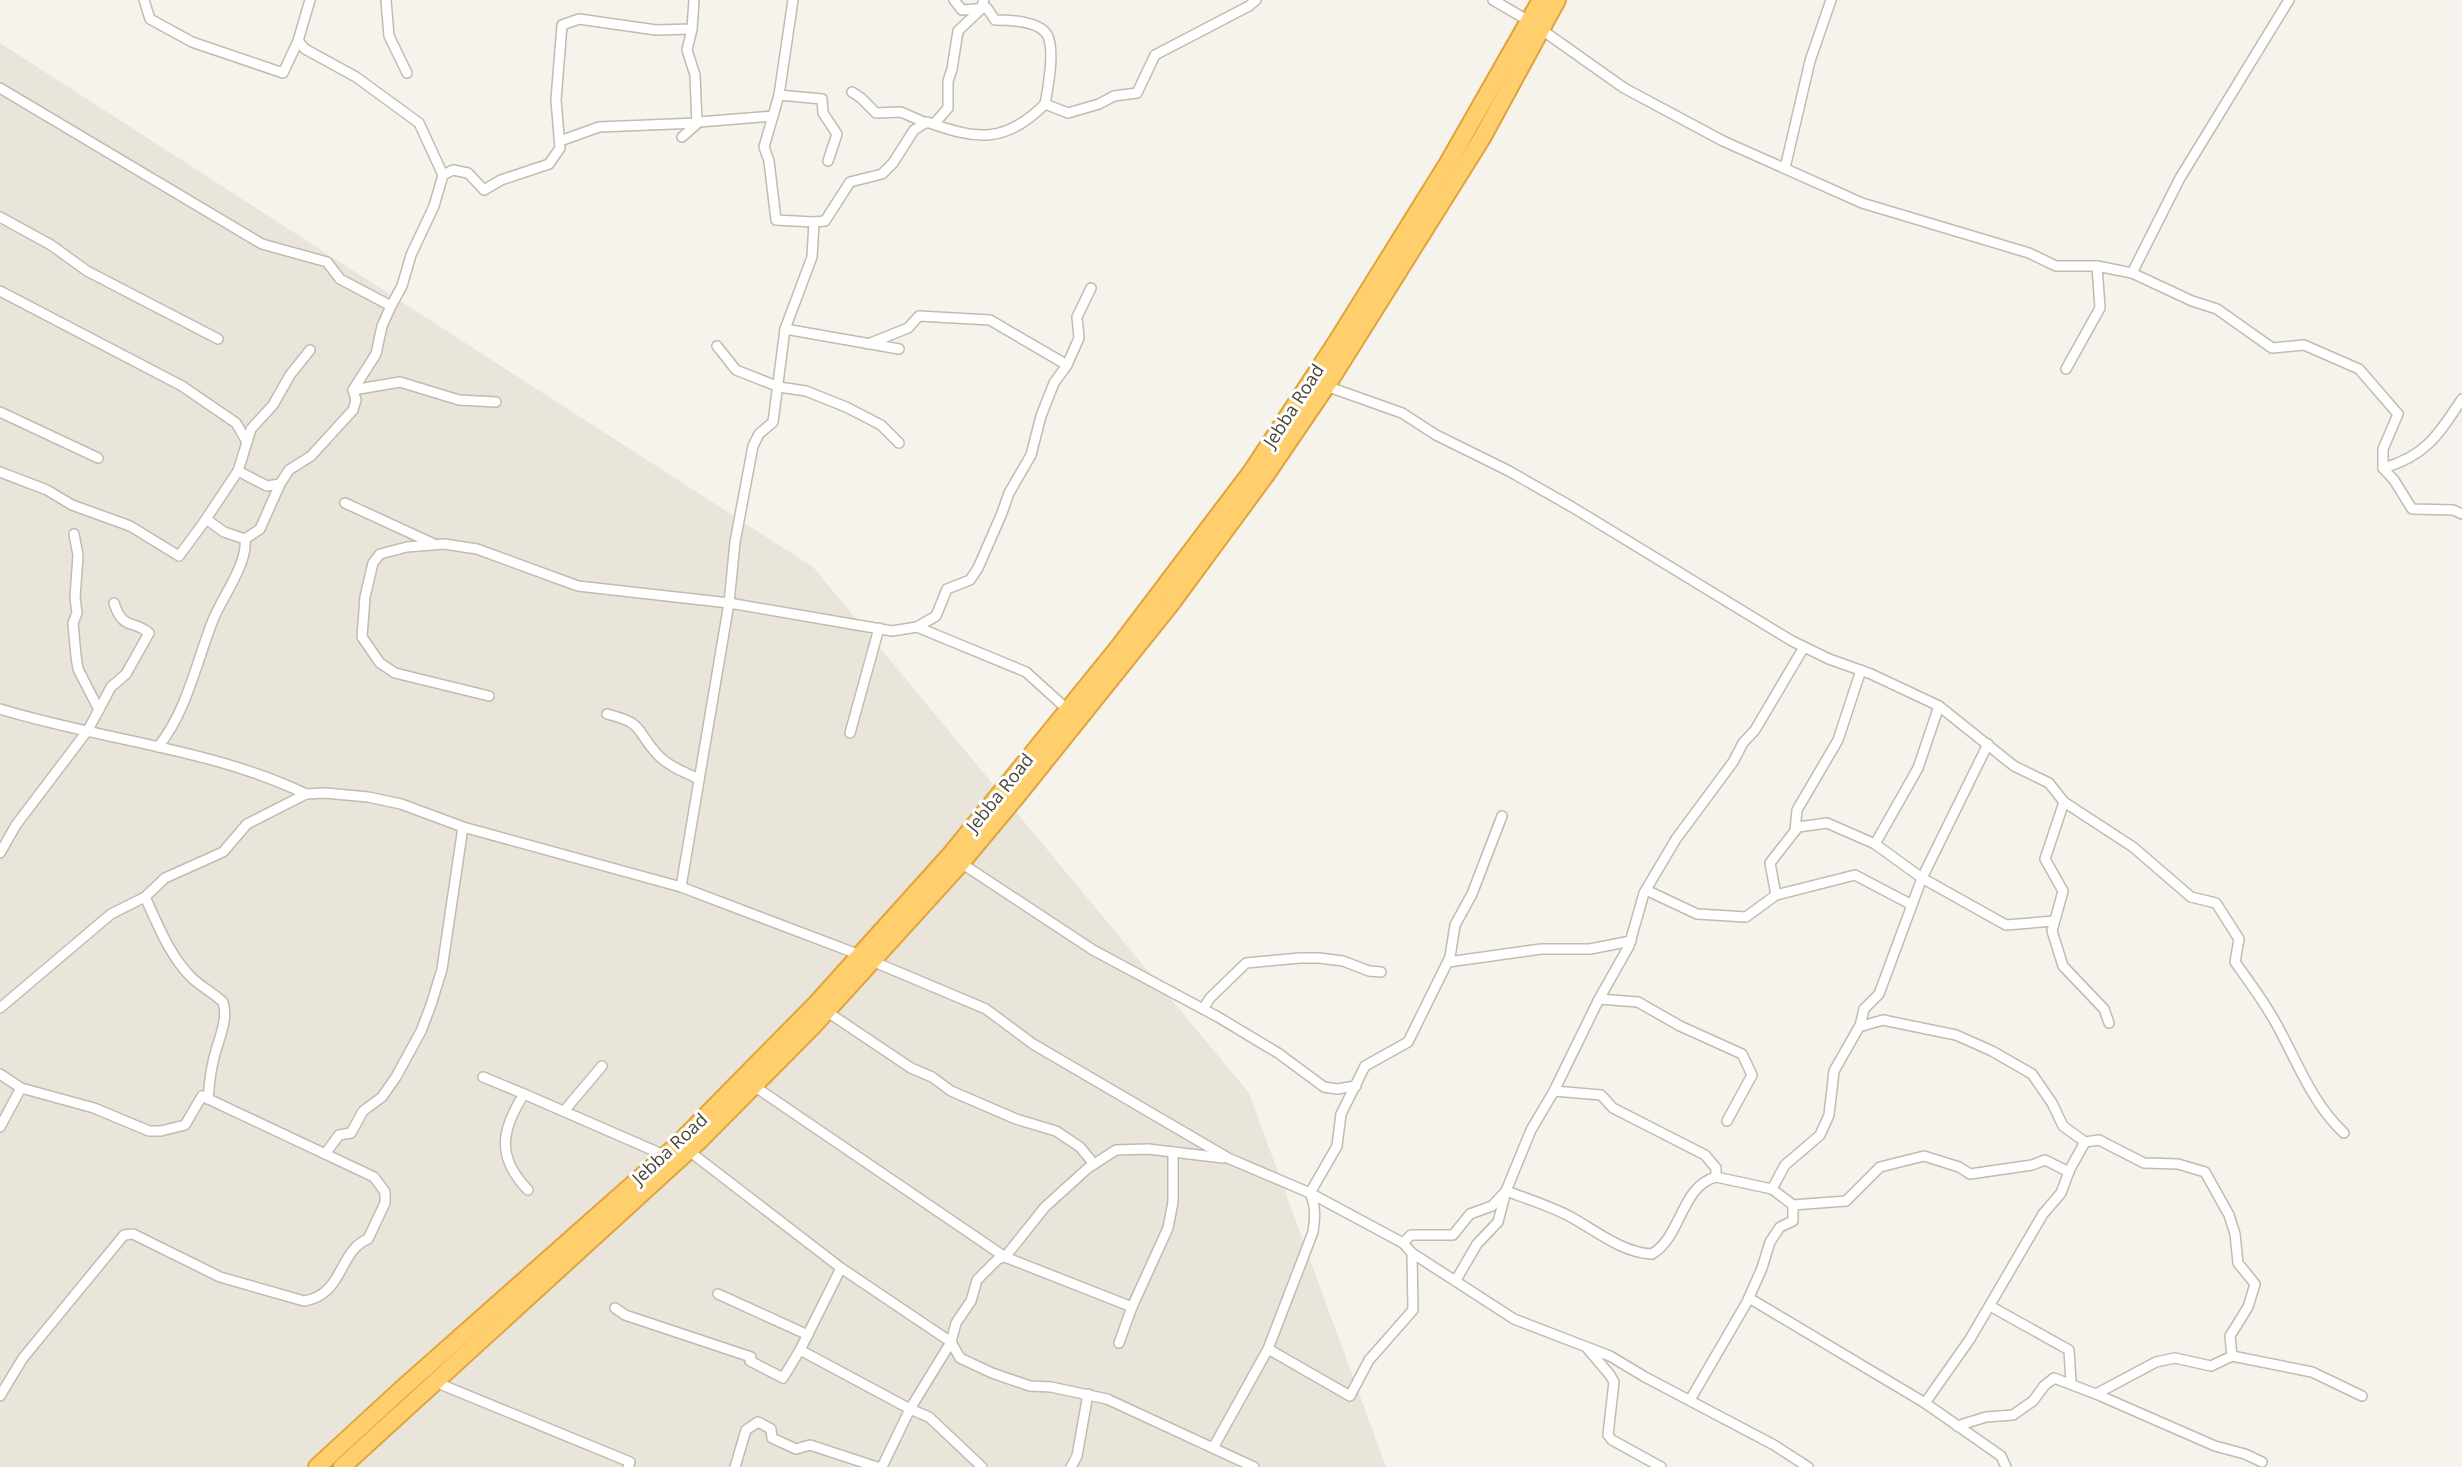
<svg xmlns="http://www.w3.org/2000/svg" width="2462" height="1467" font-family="'Open Sans',sans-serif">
  <rect width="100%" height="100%" fill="#f6f3ec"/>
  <polygon fill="#eae5da" points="0,43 813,567 1249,1093 1386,1467 0,1467"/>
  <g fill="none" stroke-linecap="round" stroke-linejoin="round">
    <g stroke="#c2bbae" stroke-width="12">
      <g id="street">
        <polyline points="144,0 150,19 192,42 283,73 298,41 310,0"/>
        <polyline points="386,0 389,36 407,73"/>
        <path d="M954,0l8,10 25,-2 8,12c14,0 41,1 51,13 10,13 2,55 -1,71"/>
        <polyline points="1493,0 1529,21"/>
        <polyline points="1542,30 1624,88 1723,141 1862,203 2029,253 2056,266 2097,266 2132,273 2192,301 2217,309 2272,348 2304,345 2359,369 2398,414 2383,449 2383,468 2394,480 2412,509 2453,510 2462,514"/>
        <polyline points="0,88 262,244 327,262 340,279 391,306 402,286 411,255 434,206 443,175 419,123 356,77 305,49 298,41"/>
        <polyline points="852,92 861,98 876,113 901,112 926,123"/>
        <polyline points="779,95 822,99 823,113 837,134 828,161"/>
        <polyline points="934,124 948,108 948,81 952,69 958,31 981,9 984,0"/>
        <polyline points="682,137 699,122 773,116"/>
        <polyline points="560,141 599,127 697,123 695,75 687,50 692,29"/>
        <polyline points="1785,168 1810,61 1831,0"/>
        <polyline points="443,175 453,170 468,173 484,190 501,180 549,164 560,148 556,100 562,25 579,19 656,30 692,29 694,0"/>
        <polyline points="0,217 51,245 87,271 218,339"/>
        <path d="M814,222l11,-1 25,-39 32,-8 11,-11 21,-33 13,-8c50,18 78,22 118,-18l23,9 31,-9 15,-8 23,-3 18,-38 94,-49 7,-6"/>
        <polyline points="2132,273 2180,178 2289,0"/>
        <polyline points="0,291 182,386 236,423 247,442"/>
        <polyline points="391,306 382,326 376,354 353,390 400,382 459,400 496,402"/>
        <polyline points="785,329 899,349"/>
        <polyline points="868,344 908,328 919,316 990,320 1067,365"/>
        <polyline points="717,346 736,370 779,387 806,391 846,407 881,425 899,443"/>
        <polyline points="2066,369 2100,308 2097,266"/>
        <path d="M1326,386l76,27 34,22 73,36 63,36 220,134 37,18 42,15 68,32 75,60 35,17 15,19 69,45 58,50 25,6 23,36 -4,23c15,21 31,42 43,65 20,37 35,77 66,106"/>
        <polyline points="0,412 98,458"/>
        <path d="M2383,468c42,-11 56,-34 79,-69"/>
        <polyline points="238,471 267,486 280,484 289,470 311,456 353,410 356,400 353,390"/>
        <polyline points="0,472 47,490 72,505 130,526 179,556 207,518"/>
        <polyline points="345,503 432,543"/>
        <polyline points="74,534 78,555 75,598 77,613 73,623 76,656 78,669 99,710"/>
        <polyline points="245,539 260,529 280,484"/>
        <polyline points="917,627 1026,672 1068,710"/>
        <polyline points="489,696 395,673 380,663 362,637 365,597 373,563 380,554 407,547 444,544 477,549 578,586 729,603 892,631 917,627 936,616 947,589 970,580 978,568 1002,513 1009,493 1031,455 1041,416 1054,383 1067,365 1079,338 1077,317 1091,288"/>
        <path d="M0,709c101,31 210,39 306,85"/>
        <path d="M607,714c39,10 27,15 50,40 11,12 27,18 42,25"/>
        <polyline points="850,733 879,628"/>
        <path d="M158,747c29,-36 38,-84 55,-127 9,-23 35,-56 32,-81l-21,-7 -18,-13 32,-48 13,-42 22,-24 17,-30 20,-25"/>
        <polyline points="2064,802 2045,859 2063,891 2052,931 2063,966 2104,1009 2109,1023"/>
        <polyline points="1795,831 1797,810 1838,740 1861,670"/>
        <polyline points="1875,844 1918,768 1939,706"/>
        <path d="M0,853l16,-28 72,-95 23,-43 15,-13 23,-41c-17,-14 -26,-2 -35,-30"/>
        <polyline points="961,863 1093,950 1218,1017 1278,1053 1324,1087 1337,1089 1356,1086"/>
        <polyline points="681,887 729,603 735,542 753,446 759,434 773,422 785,329 812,257 814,222 776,220 769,161 764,147 779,95 793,0"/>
        <polyline points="1646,890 1697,914 1746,917 1776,895 1855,875 1912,905"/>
        <polyline points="1776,895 1770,863 1798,827 1827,823 1875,844 1922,878 2006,925 2054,921"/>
        <path d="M145,897c13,28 25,60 48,82 9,8 20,14 30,23 6,19 -6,40 -10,60 -3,12 -4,25 -5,37"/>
        <polyline points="872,961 986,1009 1033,1044 1228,1158 1310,1193 1403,1243 1412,1253 1514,1319 1610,1356 1645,1377 1774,1445 1808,1467"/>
        <polyline points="1448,962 1541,949 1590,949 1631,941"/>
        <polyline points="1599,999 1638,1002 1680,1026 1742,1054 1752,1075 1727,1121"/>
        <polyline points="0,1008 111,914 145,897 165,878 223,852 247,824 306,794 325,793 368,797 401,804 463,827 681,887 860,955"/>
        <polyline points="1203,1009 1210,998 1246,963 1300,958 1319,958 1343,961 1369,971 1381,972"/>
        <polyline points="826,1011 911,1068 932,1077 951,1091 1016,1119 1056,1131 1080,1147 1094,1164"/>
        <polyline points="1860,1026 1864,1009 1879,994 1922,878 1988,744"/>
        <path d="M0,1074l21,14 73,20 55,23h12l24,-6 17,-29 172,81 11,15v11l-17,36c-30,12 -24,56 -64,62l-84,-24 -87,-43 -9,1 -101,123 -23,38"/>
        <polyline points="483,1077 524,1094"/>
        <polyline points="754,1086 1005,1257 1045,1207 1088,1168 1116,1150 1148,1149 1223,1158"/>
        <polyline points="1554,1091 1601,1095 1613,1108 1705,1155 1716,1168 1716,1177"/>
        <polyline points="564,1111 602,1066"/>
        <polyline points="0,1127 21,1088"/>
        <polyline points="2085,1142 2099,1140 2144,1163 2178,1164 2205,1172 2229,1215 2235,1234 2238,1263 2255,1284 2248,1307 2230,1336 2232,1356"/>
        <polyline points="689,1151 841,1268 951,1342 960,1358 992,1373 1030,1386 1051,1387 1107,1399 1254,1467"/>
        <polyline points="325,1154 339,1135 351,1133 363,1111 382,1097 396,1077 421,1031 431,1005 442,969 463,827"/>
        <polyline points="1772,1189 1785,1165 1820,1135 1829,1115 1834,1071 1859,1027 1883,1020 1956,1035 1992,1051 2032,1074 2052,1103 2063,1126 2085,1142 2070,1169 2061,1193 2043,1214 1970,1339 1925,1403"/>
        <path d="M528,1190c-32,-33 -27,-60 -4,-96l140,61"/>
        <path d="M1403,1243l8,-8h42l17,-21 22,-8 14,-15c22,8 44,15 65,26 25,14 52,36 81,37 30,-18 29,-68 64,-77l56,12 21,16 53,-4 34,-34 44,-11 35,11 11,7 62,-9 13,-5 24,12"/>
        <polyline points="1456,1280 1477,1244 1498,1222 1506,1191 1531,1130 1554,1091 1599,999 1629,946 1644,893 1676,839 1733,762 1743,743 1755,730 1804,647"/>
        <polyline points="718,1294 808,1335"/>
        <polyline points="1749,1298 1925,1403 2001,1456 2006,1467"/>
        <polyline points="1990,1306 2069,1350 2071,1383"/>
        <polyline points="1132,1307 1168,1228 1173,1202 1173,1152"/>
        <polyline points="615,1308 625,1315 751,1357 750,1361 783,1378 800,1350 910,1409 929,1417 982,1467"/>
        <polyline points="1587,1348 1610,1375 1614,1382 1608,1435 1612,1440 1661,1467"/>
        <path d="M1268,1349l45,-117c2,-14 3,-26 -3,-39l27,-47 4,-32 24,-48 43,-24 42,-85 5,-32 17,-31 30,-78"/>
        <polyline points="800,1350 841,1268"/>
        <polyline points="435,1382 630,1462 628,1467"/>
        <polyline points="2096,1394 2215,1446 2245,1454 2262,1462"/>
        <polyline points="1690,1400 1747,1302 1762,1268 1770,1242 1780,1227 1793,1221 1793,1205"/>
        <polyline points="1957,1426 1986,1417 2013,1415 2033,1401 2044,1386 2054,1378 2096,1394 2156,1362 2175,1358 2211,1366 2232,1356 2312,1372 2362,1396"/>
        <polyline points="1213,1448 1268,1349 1350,1396 1369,1360 1413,1310 1412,1253"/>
        <polyline points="735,1467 746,1430 758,1422 771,1429 772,1438 796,1449 810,1445 877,1467"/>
        <polyline points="882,1467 910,1409 951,1342 956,1323 971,1301 977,1280 998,1259 1005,1257 1010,1259 1132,1307 1119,1343"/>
        <polyline points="1071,1467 1077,1456 1088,1394"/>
      </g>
    </g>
    <g stroke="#e0a43c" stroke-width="20">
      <g id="highway">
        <polyline points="317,1467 404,1387 674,1148 816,1004 951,854 1118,648 1252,471 1336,343 1448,163 1541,0"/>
        <polyline points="342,1467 700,1140 813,1026 961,863 1016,797 1170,605 1265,476 1329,382 1482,138 1557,0"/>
      </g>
    </g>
    <use href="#street" stroke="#fff" stroke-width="9"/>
    <use href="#highway" stroke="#ffcf6e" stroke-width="16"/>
  </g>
  <g text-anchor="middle" stroke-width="6" stroke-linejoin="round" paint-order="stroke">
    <g font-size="18" fill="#4b4439" stroke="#fff">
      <text transform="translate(1294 406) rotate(-57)" y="6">Jebba Road</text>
      <text transform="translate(1000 793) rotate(-51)" y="6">Jebba Road</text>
      <text transform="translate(670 1149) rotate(-43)" y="6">Jebba Road</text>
    </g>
  </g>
</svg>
